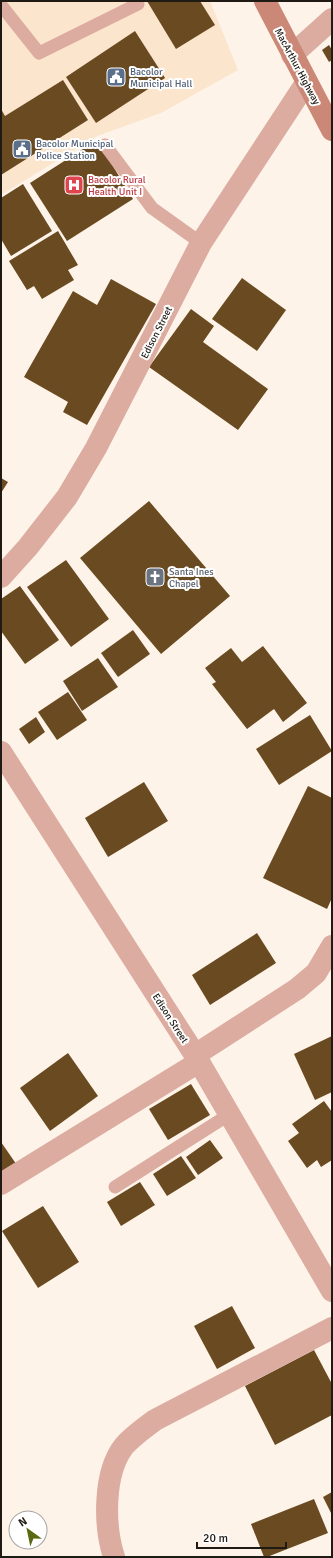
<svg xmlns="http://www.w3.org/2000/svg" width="333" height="1558" font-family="Signika,sans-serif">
  <rect width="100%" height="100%" fill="#fdf3e8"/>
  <polygon fill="#fbe5cd" points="7,1 210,1 238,70 161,113 97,136 1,195 1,4"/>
  <g fill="#6a4a21">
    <polygon points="147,1 200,1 215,25 176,49"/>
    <polygon points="135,31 165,78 96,123 66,77"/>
    <polygon points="329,45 332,50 332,60 329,62 322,50"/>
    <polygon points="63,80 88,120 1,175 1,109 5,116"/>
    <polygon points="97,140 133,199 67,241 30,183"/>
    <polygon points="23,184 52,231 11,256 1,239 1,198"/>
    <polygon points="58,231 78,265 68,270 74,280 42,299 34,286 27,290 9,261"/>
    <polygon points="242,278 286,310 257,351 212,319"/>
    <polygon points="111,279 156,304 87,425 63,412 68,402 24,377 73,291 97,305"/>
    <polygon points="191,309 214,326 203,342 268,389 238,430 149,367"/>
    <polygon points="1,478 8,482 1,493"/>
    <polygon points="149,501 230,596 161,654 80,558"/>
    <polygon points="66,560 109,619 71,647 27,587"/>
    <polygon points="20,586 59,640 25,664 1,631 1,599"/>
    <polygon points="133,630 150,654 118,677 101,653"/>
    <polygon points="263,646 307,703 283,722 274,709 247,729 212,684 216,682 205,668 231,648 242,662"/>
    <polygon points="98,658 118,687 82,711 63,681"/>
    <polygon points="68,692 87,720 57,740 38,712"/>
    <polygon points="310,715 332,751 279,785 256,749"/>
    <polygon points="36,717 45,732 29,744 19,729"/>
    <polygon points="144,782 168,821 108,857 85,818"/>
    <polygon points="308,786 332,798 332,898 327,909 263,878"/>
    <polygon points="257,933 276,963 210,1005 192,975"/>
    <polygon points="332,1036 332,1092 315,1100 294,1054"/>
    <polygon points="68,1053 98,1096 50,1131 20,1088"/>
    <polygon points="191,1084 210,1115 168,1140 149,1109"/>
    <polygon points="324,1101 332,1112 332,1160 321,1167 317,1160 307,1168 288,1141 299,1133 292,1124"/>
    <polygon points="210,1140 223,1158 198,1175 186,1157"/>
    <polygon points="1,1142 19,1168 1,1180"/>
    <polygon points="181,1156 196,1178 167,1196 153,1174"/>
    <polygon points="140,1182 155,1205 121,1226 107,1202"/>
    <polygon points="43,1206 79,1262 38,1288 2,1231"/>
    <polygon points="232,1306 255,1348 217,1369 194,1326"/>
    <polygon points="314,1350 332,1384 332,1415 275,1445 245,1386"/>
    <polygon points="332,1492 332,1515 323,1497"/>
    <polygon points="314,1499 328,1533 267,1557 264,1557 251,1524"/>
  </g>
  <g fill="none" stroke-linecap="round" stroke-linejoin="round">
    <g stroke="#dcaca0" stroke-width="13">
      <polyline points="1,5 39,53 138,4 137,1"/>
      <polyline points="105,145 152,208 201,243"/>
      <polyline points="115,1187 230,1114"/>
    </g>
    <g stroke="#dcaca0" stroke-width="22">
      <polyline points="292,55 332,19"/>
      <polyline points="1,577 28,547 67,497 96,448 201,243 306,83"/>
      <polyline points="1,752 195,1055 332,1291"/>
      <polyline points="195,1055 297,989 316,973 332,946"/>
      <polyline points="1,1184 199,1062"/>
      <path d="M114,1557c-10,-31 -11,-84 10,-111 9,-10 20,-18 31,-26l177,-92"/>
    </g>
    <polyline stroke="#cc8876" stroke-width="22" points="265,1 332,130"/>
  </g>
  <defs>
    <g id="civic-square" transform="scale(1)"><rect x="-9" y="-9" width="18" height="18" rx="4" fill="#5c6f8a" stroke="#fff"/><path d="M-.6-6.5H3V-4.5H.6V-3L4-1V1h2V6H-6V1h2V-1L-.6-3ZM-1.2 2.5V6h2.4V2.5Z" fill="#fff"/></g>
    <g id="hospital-square" transform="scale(1)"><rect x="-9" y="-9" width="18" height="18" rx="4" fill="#e0444e" stroke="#fff"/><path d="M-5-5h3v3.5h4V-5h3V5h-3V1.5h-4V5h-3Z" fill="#fff"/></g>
    <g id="church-square" transform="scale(1)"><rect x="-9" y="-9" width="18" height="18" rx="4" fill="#6b7280" stroke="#fff"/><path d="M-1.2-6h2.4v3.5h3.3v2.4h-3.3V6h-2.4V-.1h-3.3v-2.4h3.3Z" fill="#fff"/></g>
  </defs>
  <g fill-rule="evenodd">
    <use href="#civic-square" x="116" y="77"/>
    <use href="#civic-square" x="22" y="149"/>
    <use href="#hospital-square" x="74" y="185"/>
    <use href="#church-square" x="155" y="577"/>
  </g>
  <g text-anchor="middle" stroke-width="4" stroke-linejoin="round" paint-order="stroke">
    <g font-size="10" fill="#1f1a13" stroke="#fff">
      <text transform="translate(298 66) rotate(62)" y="4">MacArthur Highway</text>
      <text transform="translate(156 332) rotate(-63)" y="4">Edison Street</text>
      <text transform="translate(171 1018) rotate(57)" y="4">Edison Street</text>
    </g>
    <g font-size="10" fill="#4e5e75" stroke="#fff" text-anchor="start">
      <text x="130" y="75">Bacolor<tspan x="130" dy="12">Municipal Hall</tspan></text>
      <text x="36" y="147">Bacolor Municipal<tspan x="36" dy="12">Police Station</tspan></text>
    </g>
    <g font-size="10" fill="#be3a42" stroke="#fff" text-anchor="start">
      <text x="88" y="183">Bacolor Rural<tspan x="88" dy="12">Health Unit I</tspan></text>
    </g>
    <g font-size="10" fill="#5b616d" stroke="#fff" text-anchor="start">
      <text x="169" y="575">Santa Ines<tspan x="169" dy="12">Chapel</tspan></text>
    </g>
  </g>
  <rect width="333" height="1558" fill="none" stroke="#1f1a13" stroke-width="4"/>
  <g transform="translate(28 1530) rotate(327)"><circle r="19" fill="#ffffff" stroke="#a5a3a1"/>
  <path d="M0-3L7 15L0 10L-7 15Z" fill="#5a6911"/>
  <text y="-6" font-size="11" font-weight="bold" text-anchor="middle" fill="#1f1a13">N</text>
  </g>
  <path d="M197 1542v6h89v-6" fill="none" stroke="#1f1a13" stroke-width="2"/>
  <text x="203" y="1542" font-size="12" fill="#1f1a13" stroke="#ffffff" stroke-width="3" paint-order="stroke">20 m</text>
</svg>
